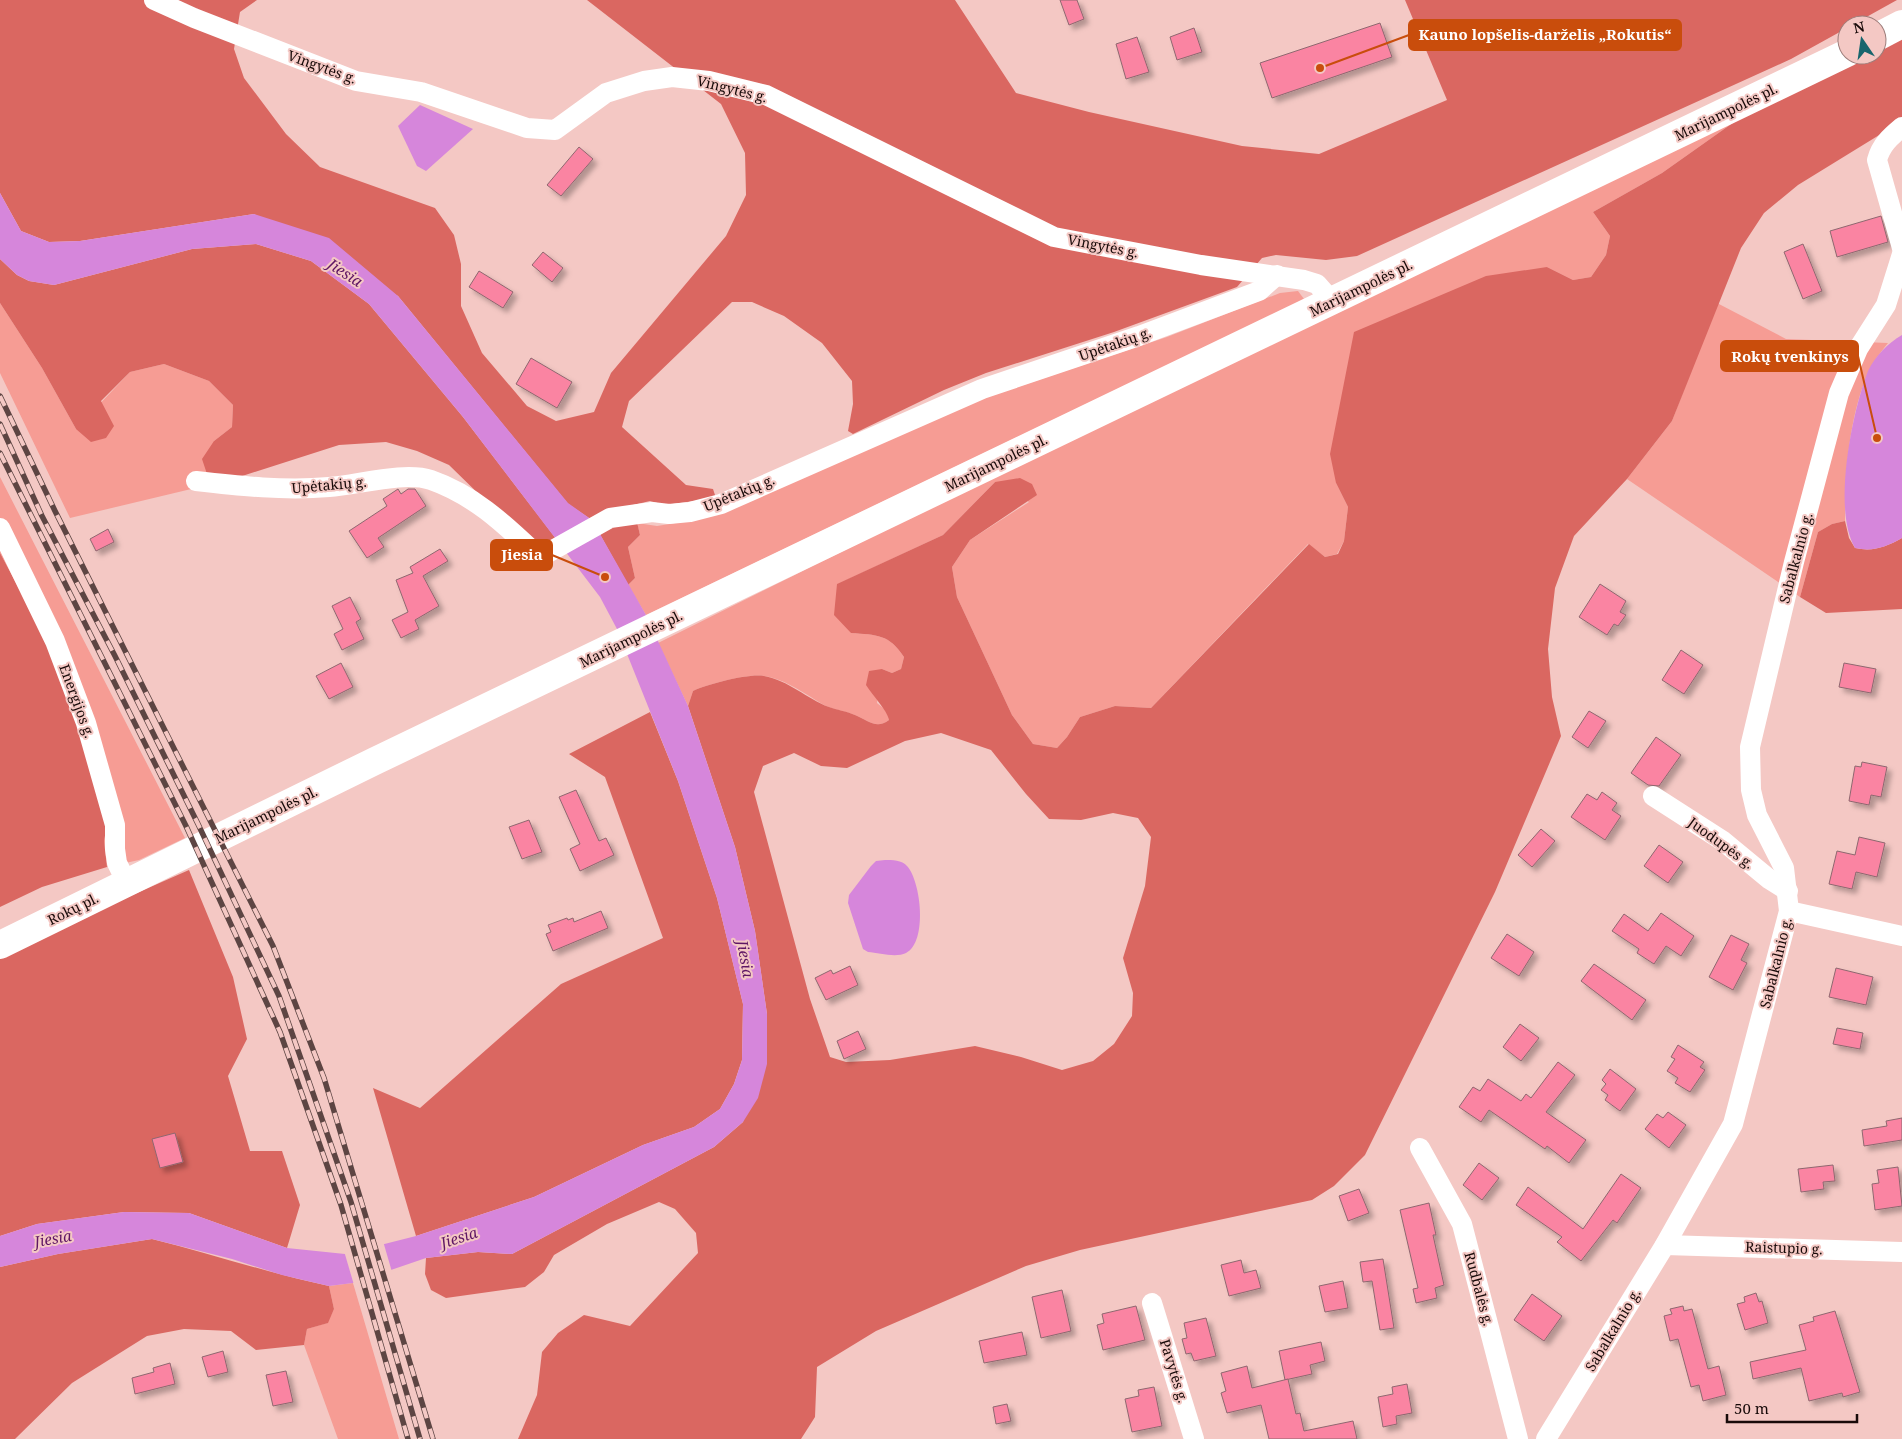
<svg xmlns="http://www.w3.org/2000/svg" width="1902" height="1439" font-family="'Noto Serif',serif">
  <defs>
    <filter id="shadow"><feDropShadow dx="4.5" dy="4.5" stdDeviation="2.5" flood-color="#0004"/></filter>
  </defs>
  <rect width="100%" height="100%" fill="#f4c8c4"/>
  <g fill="#f69c94">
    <path d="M1744,115l-82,58 -69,39 17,24 -4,19 -15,22 -18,3 -26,-13 -211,216 12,24 -4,34 -7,13 -12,3 -17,-13 -157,164 -36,-2 -35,11 -13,20 -10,11 -24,-4 -21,-29 -55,-118 -5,-30 18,-27 59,-38 -34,-20 -52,53 -105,49 13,49c26,2 38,1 53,24l-3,12 -9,4 -10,-4 -5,34 10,8 2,9c-13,10 -21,0 -34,-5 -10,-4 -20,-5 -29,-9 -20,-11 -40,-27 -62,-30 -14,-3 -57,8 -71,15l-5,15 -30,-63 296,-147z"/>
    <polygon points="1298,291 1304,299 1295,304 646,615 628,585 635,578 628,547 640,535 637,523 657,526 682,522 984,398 1167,337 1280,293"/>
    <polygon points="0,303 42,368 76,429 130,372 164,364 209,381 233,405 232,427 214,441 233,479 70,518 0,373"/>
    <path d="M1717,303l69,36 102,4c-6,8 -15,18 -19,28 -20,44 -24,102 -24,150l-13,3 -14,8 -18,65 -173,-118 45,-58z"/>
    <polygon points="0,477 185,838 139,860 107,867 104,841 108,820 44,635 0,553"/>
    <polygon points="353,1283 399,1439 338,1439 304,1345 307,1329 327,1323 334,1309 329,1286"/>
  </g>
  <g fill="#da6761" fill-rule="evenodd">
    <polygon points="0,0 257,0 240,12 234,49 244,78 286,134 320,167 435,208 454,235 461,264 461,306 482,353 527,406 556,421 594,412 611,373 726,236 746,195 745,153 721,104 587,0 955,0 1016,93 1089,112 1242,146 1319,154 1447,100 1405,0 1897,0 1852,25 1847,25 1847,28 1791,59 1357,256 1326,260 1276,255 1262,258 1237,287 1114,332 986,373 944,390 853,434 848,431 853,404 852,381 822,343 784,316 752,302 732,302 629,401 622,427 686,485 713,489 716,498 665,505 650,501 633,505 640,535 628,547 635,578 628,585 592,520 568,504 398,296 254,214 80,241 49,242 21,231 0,193"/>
    <path d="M1902,38v83l-104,64 -34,28 -23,35 -69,173 -45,58 -53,57 -19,52 -7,61 4,48 9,39 -66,156 -130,263 -31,31 -22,14 -232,50 -54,16 -150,65 -59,36 -2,50 -14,22h-283l19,-44 5,-43 16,-19 26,-18 46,11 68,-73 -2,-20 -21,-24 -16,-7 -52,22 -53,31 -10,17 -19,15 -79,11 -15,-8 -6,-16 1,-16 52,-6 34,2 202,-107 29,-25 24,-108 -12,-83 -20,-84 -47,-141 5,-15c14,-7 57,-18 71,-15 24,4 43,23 65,31 8,3 17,4 26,8 13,5 21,15 34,5 -2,-10 -16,-24 -23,-35l3,-14 13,-2 10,4 9,-4 3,-12c-15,-23 -27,-22 -53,-24l-17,-18 3,-31 106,-49 52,-53 25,-4 12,6 5,11 -67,45 -18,27 5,30 55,118 21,29 24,4 10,-11 13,-20 35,-11 36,2 158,-164 16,13 13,-3 6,-13 4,-34 -12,-24 -6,-29 24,-122 132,-56 61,-9 26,13 18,-3 15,-22 4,-19 -17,-24 69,-39 82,-58 125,-60h8v-4zM941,733l50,17 35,44 23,25 32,1 32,-7 25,5 13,19 -6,49 -22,72 10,35 -1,23 -18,28 -21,17 -31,9 -41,-13 -46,-11 -85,14 -44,2 -16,-5 -20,-58 -56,-207 9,-26 31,-13 27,13 26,2 58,-27z"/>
    <polygon points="256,244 311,261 369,304 463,417 557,540 548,546 530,544 449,465 417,451 386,442 339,445 233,479 207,474 202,459 214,441 232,427 233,405 209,381 164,364 130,372 101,401 114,426 106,438 91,442 76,429 42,368 0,303 0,259 17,275 29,281 54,285 192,249"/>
    <path d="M1845,521l4,17 6,10c18,4 31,-1 47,-10v71l-76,4 -26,-16 18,-65 14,-8z"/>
    <polygon points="0,553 44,635 79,723 108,820 104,841 107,867 42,887 0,907"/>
    <polygon points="650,712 678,781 717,898 743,1004 742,1060 734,1084 720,1109 694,1127 643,1145 534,1197 416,1236 373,1088 420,1108 561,984 663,938 605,777 569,754"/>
    <polygon points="189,870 233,977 247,1039 228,1076 250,1151 282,1151 300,1205 287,1248 189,1213 124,1212 37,1224 0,1236 0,959 121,900"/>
    <path d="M152,1239c59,15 117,34 177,47l5,23 -6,14 -21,6 -3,16 -48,5 -25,-19 -47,-2 -37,7 -75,47 -57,56h-15v-172l58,-13z"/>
  </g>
  <g fill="#d686db">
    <polygon points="420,105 473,129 426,171 417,166 398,126"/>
    <polygon points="0,193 21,231 49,242 80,241 254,214 329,238 398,296 568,503 592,520 646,615 688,706 735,847 755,931 767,1014 767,1064 758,1098 743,1122 714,1147 512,1254 478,1252 426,1258 353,1283 329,1286 282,1275 232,1259 152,1239 58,1254 0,1267 0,1236 37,1224 124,1212 189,1213 287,1248 345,1254 416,1236 534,1197 643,1145 694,1127 720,1109 734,1084 742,1060 743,1004 717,898 678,781 617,629 600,597 463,417 369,304 311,261 256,244 192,249 54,285 29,281 17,275 0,259"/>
    <path d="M1902,335v203c-16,9 -29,14 -47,10 -23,-39 -3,-136 13,-177 7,-15 20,-28 34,-36z"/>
    <path d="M885,860c7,0 17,0 22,6 14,15 21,76 -1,87 -10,5 -27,0 -38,-1l-5,-3 -15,-46 1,-8 22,-29 5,-5z"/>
  </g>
  <polygon fill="#f4c8c4" points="383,1241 392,1272 354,1285 344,1251"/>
  <g fill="#fa84a2" stroke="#8e676f" filter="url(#shadow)">
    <polygon points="1060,0 1077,0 1084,19 1069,25"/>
    <polygon points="1380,23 1392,57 1272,98 1260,63"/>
    <polygon points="1194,28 1202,52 1177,60 1170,37"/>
    <polygon points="1137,37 1149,72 1126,79 1116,44"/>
    <polygon points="579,147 593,159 561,196 547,185"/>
    <polygon points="1881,216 1888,242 1837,257 1830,231"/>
    <polygon points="1803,244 1822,291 1803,299 1784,252"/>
    <polygon points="543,252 563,268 552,282 532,265"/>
    <polygon points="479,271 513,292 503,308 469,287"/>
    <polygon points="531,358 572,382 557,408 516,384"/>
    <polygon points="398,489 401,494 408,489 415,489 426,506 378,538 384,547 367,558 349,531 387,506 383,499"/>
    <polygon points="108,529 114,542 96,551 90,539"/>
    <polygon points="440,549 448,561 423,576 439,606 415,620 419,629 401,638 392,620 408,612 396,580 413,573 410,567"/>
    <polygon points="1600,584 1626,601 1620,612 1626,615 1618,626 1614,624 1607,635 1579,617"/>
    <polygon points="350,597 361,619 356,622 364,639 342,650 334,634 343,629 332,606"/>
    <polygon points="1681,650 1703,665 1684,694 1662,680"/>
    <polygon points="341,663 353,687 329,699 316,676"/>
    <polygon points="1844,663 1876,669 1871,693 1839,687"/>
    <polygon points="1589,711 1606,721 1588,748 1572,737"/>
    <polygon points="1656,737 1681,755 1659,786 1648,785 1631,773"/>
    <polygon points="1862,762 1887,767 1881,797 1871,795 1869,805 1849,801 1855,766 1861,767"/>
    <polygon points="576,790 599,841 606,838 614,855 580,871 570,849 580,844 559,797"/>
    <polygon points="1602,792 1617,803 1612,810 1621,816 1605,840 1571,817 1587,794 1597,800"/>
    <polygon points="529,820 542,852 522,859 509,827"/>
    <polygon points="1541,829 1555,841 1532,867 1518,855"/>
    <polygon points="1859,837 1885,843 1877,877 1856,872 1852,889 1829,884 1837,851 1855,855"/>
    <polygon points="1659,845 1683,862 1668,883 1644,866"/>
    <polygon points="601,911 608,928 553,951 546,934 551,932 548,925 567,918 568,920 573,918 574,922"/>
    <polygon points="1661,913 1694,936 1681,956 1666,946 1654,964 1637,953 1639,949 1612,931 1624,914 1648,931"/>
    <polygon points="1507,934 1534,952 1519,976 1491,958"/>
    <polygon points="1731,935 1749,944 1741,960 1747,963 1733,990 1709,977"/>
    <polygon points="1594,964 1646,1000 1632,1020 1581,981"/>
    <polygon points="850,966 858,985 826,1000 815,978 831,970 833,974"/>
    <polygon points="1836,968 1873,977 1866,1005 1829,997"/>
    <polygon points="1520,1024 1539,1038 1521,1061 1503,1047"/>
    <polygon points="1837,1028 1863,1033 1860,1049 1833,1044"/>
    <polygon points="858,1031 866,1049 844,1059 837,1041"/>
    <polygon points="1678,1045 1704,1062 1700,1067 1705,1070 1690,1092 1675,1083 1678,1078 1667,1071 1675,1059 1671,1057"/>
    <polygon points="1558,1062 1575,1075 1546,1112 1586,1140 1569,1163 1547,1146 1545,1149 1489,1110 1481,1122 1459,1107 1473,1087 1480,1091 1488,1079 1521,1101 1526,1094 1531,1098"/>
    <polygon points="1610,1069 1636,1089 1620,1111 1605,1100 1608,1095 1601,1090 1606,1084 1602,1080"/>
    <polygon points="1668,1112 1686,1125 1669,1148 1645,1129 1657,1114 1663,1118"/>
    <polygon points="1902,1118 1902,1140 1864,1146 1862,1130 1887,1126 1886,1121"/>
    <polygon points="175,1133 183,1162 160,1168 152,1139"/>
    <polygon points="1479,1163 1499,1178 1482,1200 1463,1185"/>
    <polygon points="1833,1165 1835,1181 1823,1182 1824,1189 1801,1192 1798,1169"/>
    <polygon points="1898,1167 1902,1206 1875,1210 1872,1184 1879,1183 1877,1170"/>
    <polygon points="1621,1174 1641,1188 1617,1223 1613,1220 1581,1261 1557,1242 1562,1237 1516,1205 1528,1187 1583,1229"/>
    <polygon points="1359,1189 1369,1213 1348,1221 1339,1196"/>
    <polygon points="1429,1203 1436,1235 1433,1235 1444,1285 1435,1288 1437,1298 1416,1303 1413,1289 1418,1288 1400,1210"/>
    <polygon points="1383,1259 1394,1328 1380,1330 1372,1281 1363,1282 1360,1262"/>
    <polygon points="1241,1260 1244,1273 1256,1270 1261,1288 1229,1296 1221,1265"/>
    <polygon points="1343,1281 1348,1308 1325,1312 1319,1286"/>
    <polygon points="1062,1290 1071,1331 1041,1338 1032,1297"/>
    <polygon points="1756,1293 1759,1302 1762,1301 1768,1323 1745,1330 1737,1304 1745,1302 1744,1297"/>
    <polygon points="1532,1294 1562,1316 1544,1341 1514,1320"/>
    <polygon points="1136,1306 1145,1340 1103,1350 1097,1325 1104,1323 1102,1314"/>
    <polygon points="1683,1306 1684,1311 1692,1309 1708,1369 1719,1366 1726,1395 1703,1401 1699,1385 1691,1387 1678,1339 1670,1341 1664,1316 1672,1314 1670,1309"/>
    <polygon points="1835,1311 1860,1392 1843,1397 1842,1393 1809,1401 1801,1368 1753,1379 1750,1362 1806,1350 1799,1325 1814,1321 1813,1317"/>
    <polygon points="1206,1318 1216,1356 1194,1361 1191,1353 1186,1354 1182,1339 1187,1338 1184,1323"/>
    <polygon points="1022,1332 1027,1355 984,1363 979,1341"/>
    <polygon points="1321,1342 1325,1361 1310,1365 1312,1374 1285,1380 1279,1351"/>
    <polygon points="223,1351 228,1372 208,1377 202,1357"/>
    <polygon points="170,1363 175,1384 135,1394 132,1378 154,1372 153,1368"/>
    <polygon points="1247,1366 1252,1388 1288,1379 1296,1414 1300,1413 1304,1431 1353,1421 1357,1439 1269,1439 1261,1405 1227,1413 1221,1393 1226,1391 1221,1373"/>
    <polygon points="286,1371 293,1402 273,1406 266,1375"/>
    <polygon points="1407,1384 1412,1413 1396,1416 1397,1424 1383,1427 1378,1397 1393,1394 1392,1387"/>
    <polygon points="1154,1387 1162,1426 1132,1432 1125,1399 1139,1396 1138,1390"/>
    <polygon points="1007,1404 1011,1421 996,1424 993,1407"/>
  </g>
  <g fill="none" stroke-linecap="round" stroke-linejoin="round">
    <g stroke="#fff" stroke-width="20">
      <polyline points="154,0 194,18 356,81 421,92 527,128 555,130 606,93 644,81 672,77 709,81 766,95 1054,237 1201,265 1304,280 1317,284 1332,301"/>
      <path d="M1902,127c-12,10 -21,18 -25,33l25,88"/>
      <path d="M196,481c44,5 89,10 133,6 29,-2 75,-16 102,-7 43,15 73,44 105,74l8,1 66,-37 42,-6 17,2 21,-2 31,-8 261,-115 157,-53 120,-45 18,-16"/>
      <polyline points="0,528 55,641 86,723 115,825 115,849 117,863 127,883"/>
      <polyline points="1653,796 1723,841 1769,879 1788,891"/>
      <polyline points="1789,911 1902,936"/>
      <polyline points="1420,1148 1462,1224 1518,1439"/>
      <polyline points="1665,1245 1902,1252"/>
      <polyline points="1152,1303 1194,1439"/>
      <polyline points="1546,1439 1665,1245 1733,1124 1789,911 1784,868 1757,815 1751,790 1750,747 1794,562 1839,393 1858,349 1886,305 1902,254"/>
    </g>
    <g stroke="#fff" stroke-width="28">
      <polyline points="1877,37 1902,24"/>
      <polyline points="0,945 375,761 1847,53"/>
    </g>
    <g stroke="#5d4543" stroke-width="5.5">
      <g id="rail">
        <polyline points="0,396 55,511 273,946 324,1078 433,1439"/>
        <polyline points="0,424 42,516 115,656 198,824 279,996 351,1202 420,1439"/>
        <polyline points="0,453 186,826 280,1032 341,1205 408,1439"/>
      </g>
    </g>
    <use href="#rail" stroke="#f4c8c4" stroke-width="4" stroke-dasharray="11" stroke-linecap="butt"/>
  </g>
  <g text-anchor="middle" stroke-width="4" stroke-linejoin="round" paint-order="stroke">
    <g font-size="14" fill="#180a09" stroke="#f4c8c4">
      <text transform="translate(322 67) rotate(20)" y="5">Vingytės g.</text>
      <text transform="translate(732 89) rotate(14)" y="5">Vingytės g.</text>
      <text transform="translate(1726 112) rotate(-26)" y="5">Marijampolės pl.</text>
      <text transform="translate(1103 246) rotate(11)" y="5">Vingytės g.</text>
      <text transform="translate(1361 288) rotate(-26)" y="5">Marijampolės pl.</text>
      <text transform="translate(1115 344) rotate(-19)" y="5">Upėtakių g.</text>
      <text transform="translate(996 463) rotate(-26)" y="5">Marijampolės pl.</text>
      <text transform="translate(329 485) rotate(-5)" y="5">Upėtakių g.</text>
      <text transform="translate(739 493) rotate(-22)" y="5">Upėtakių g.</text>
      <text transform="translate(1796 558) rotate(-75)" y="5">Sabalkalnio g.</text>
      <text transform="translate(631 639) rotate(-26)" y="5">Marijampolės pl.</text>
      <text transform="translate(77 701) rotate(70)" y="5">Energijos g.</text>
      <text transform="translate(266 815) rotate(-26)" y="5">Marijampolės pl.</text>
      <text transform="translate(1721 843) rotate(36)" y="5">Juodupės g.</text>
      <text transform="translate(73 909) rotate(-26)" y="5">Rokų pl.</text>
      <text transform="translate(1776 963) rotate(-76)" y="5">Sabalkalnio g.</text>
      <text transform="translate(1784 1248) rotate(2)" y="5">Raistupio g.</text>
      <text transform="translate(1479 1289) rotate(75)" y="5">Rudbalės g.</text>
      <text transform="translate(1613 1330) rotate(-59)" y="5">Sabalkalnio g.</text>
      <text transform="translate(1174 1371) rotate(73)" y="5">Pavytės g.</text>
    </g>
    <g font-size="15" font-style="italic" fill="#5f1664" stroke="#f4c8c4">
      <text transform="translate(345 273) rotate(33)" y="5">Jiesia</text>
      <text transform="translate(745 959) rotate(80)" y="5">Jiesia</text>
      <text transform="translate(459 1238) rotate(-18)" y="5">Jiesia</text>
      <text transform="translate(53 1239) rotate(-10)" y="5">Jiesia</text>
    </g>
  </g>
  <path fill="none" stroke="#c94d0c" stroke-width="2" d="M1320 68L1409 35M1877 438L1858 356M605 577L552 555"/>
  <g fill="#c94d0c" stroke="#f4c8c4" stroke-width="2">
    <circle cx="1320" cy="68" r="5"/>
    <circle cx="1877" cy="438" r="5"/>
    <circle cx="605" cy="577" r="5"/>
  </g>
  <g fill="#c94d0c" stroke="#c94d0c" stroke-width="2">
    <rect x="1409" y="20" width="272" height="30" rx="5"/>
    <rect x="1721" y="341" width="137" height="30" rx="5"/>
    <rect x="491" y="540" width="61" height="30" rx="5"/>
  </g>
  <g font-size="15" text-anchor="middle" font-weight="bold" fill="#fff">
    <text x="1545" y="40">Kauno lopšelis-darželis „Rokutis“</text>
    <text x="1790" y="362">Rokų tvenkinys</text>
    <text x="522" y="560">Jiesia</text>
  </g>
  <g transform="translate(1862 40) rotate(347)"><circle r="24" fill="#f4c8c4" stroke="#9c7c79"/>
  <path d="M0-4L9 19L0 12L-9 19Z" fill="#17656d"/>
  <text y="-8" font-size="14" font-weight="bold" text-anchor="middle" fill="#180a09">N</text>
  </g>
  <path d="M1727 1414v8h130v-8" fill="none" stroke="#180a09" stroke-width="2.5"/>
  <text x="1734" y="1414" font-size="15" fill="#180a09" stroke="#f4c8c4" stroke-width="4" paint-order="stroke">50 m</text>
</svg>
